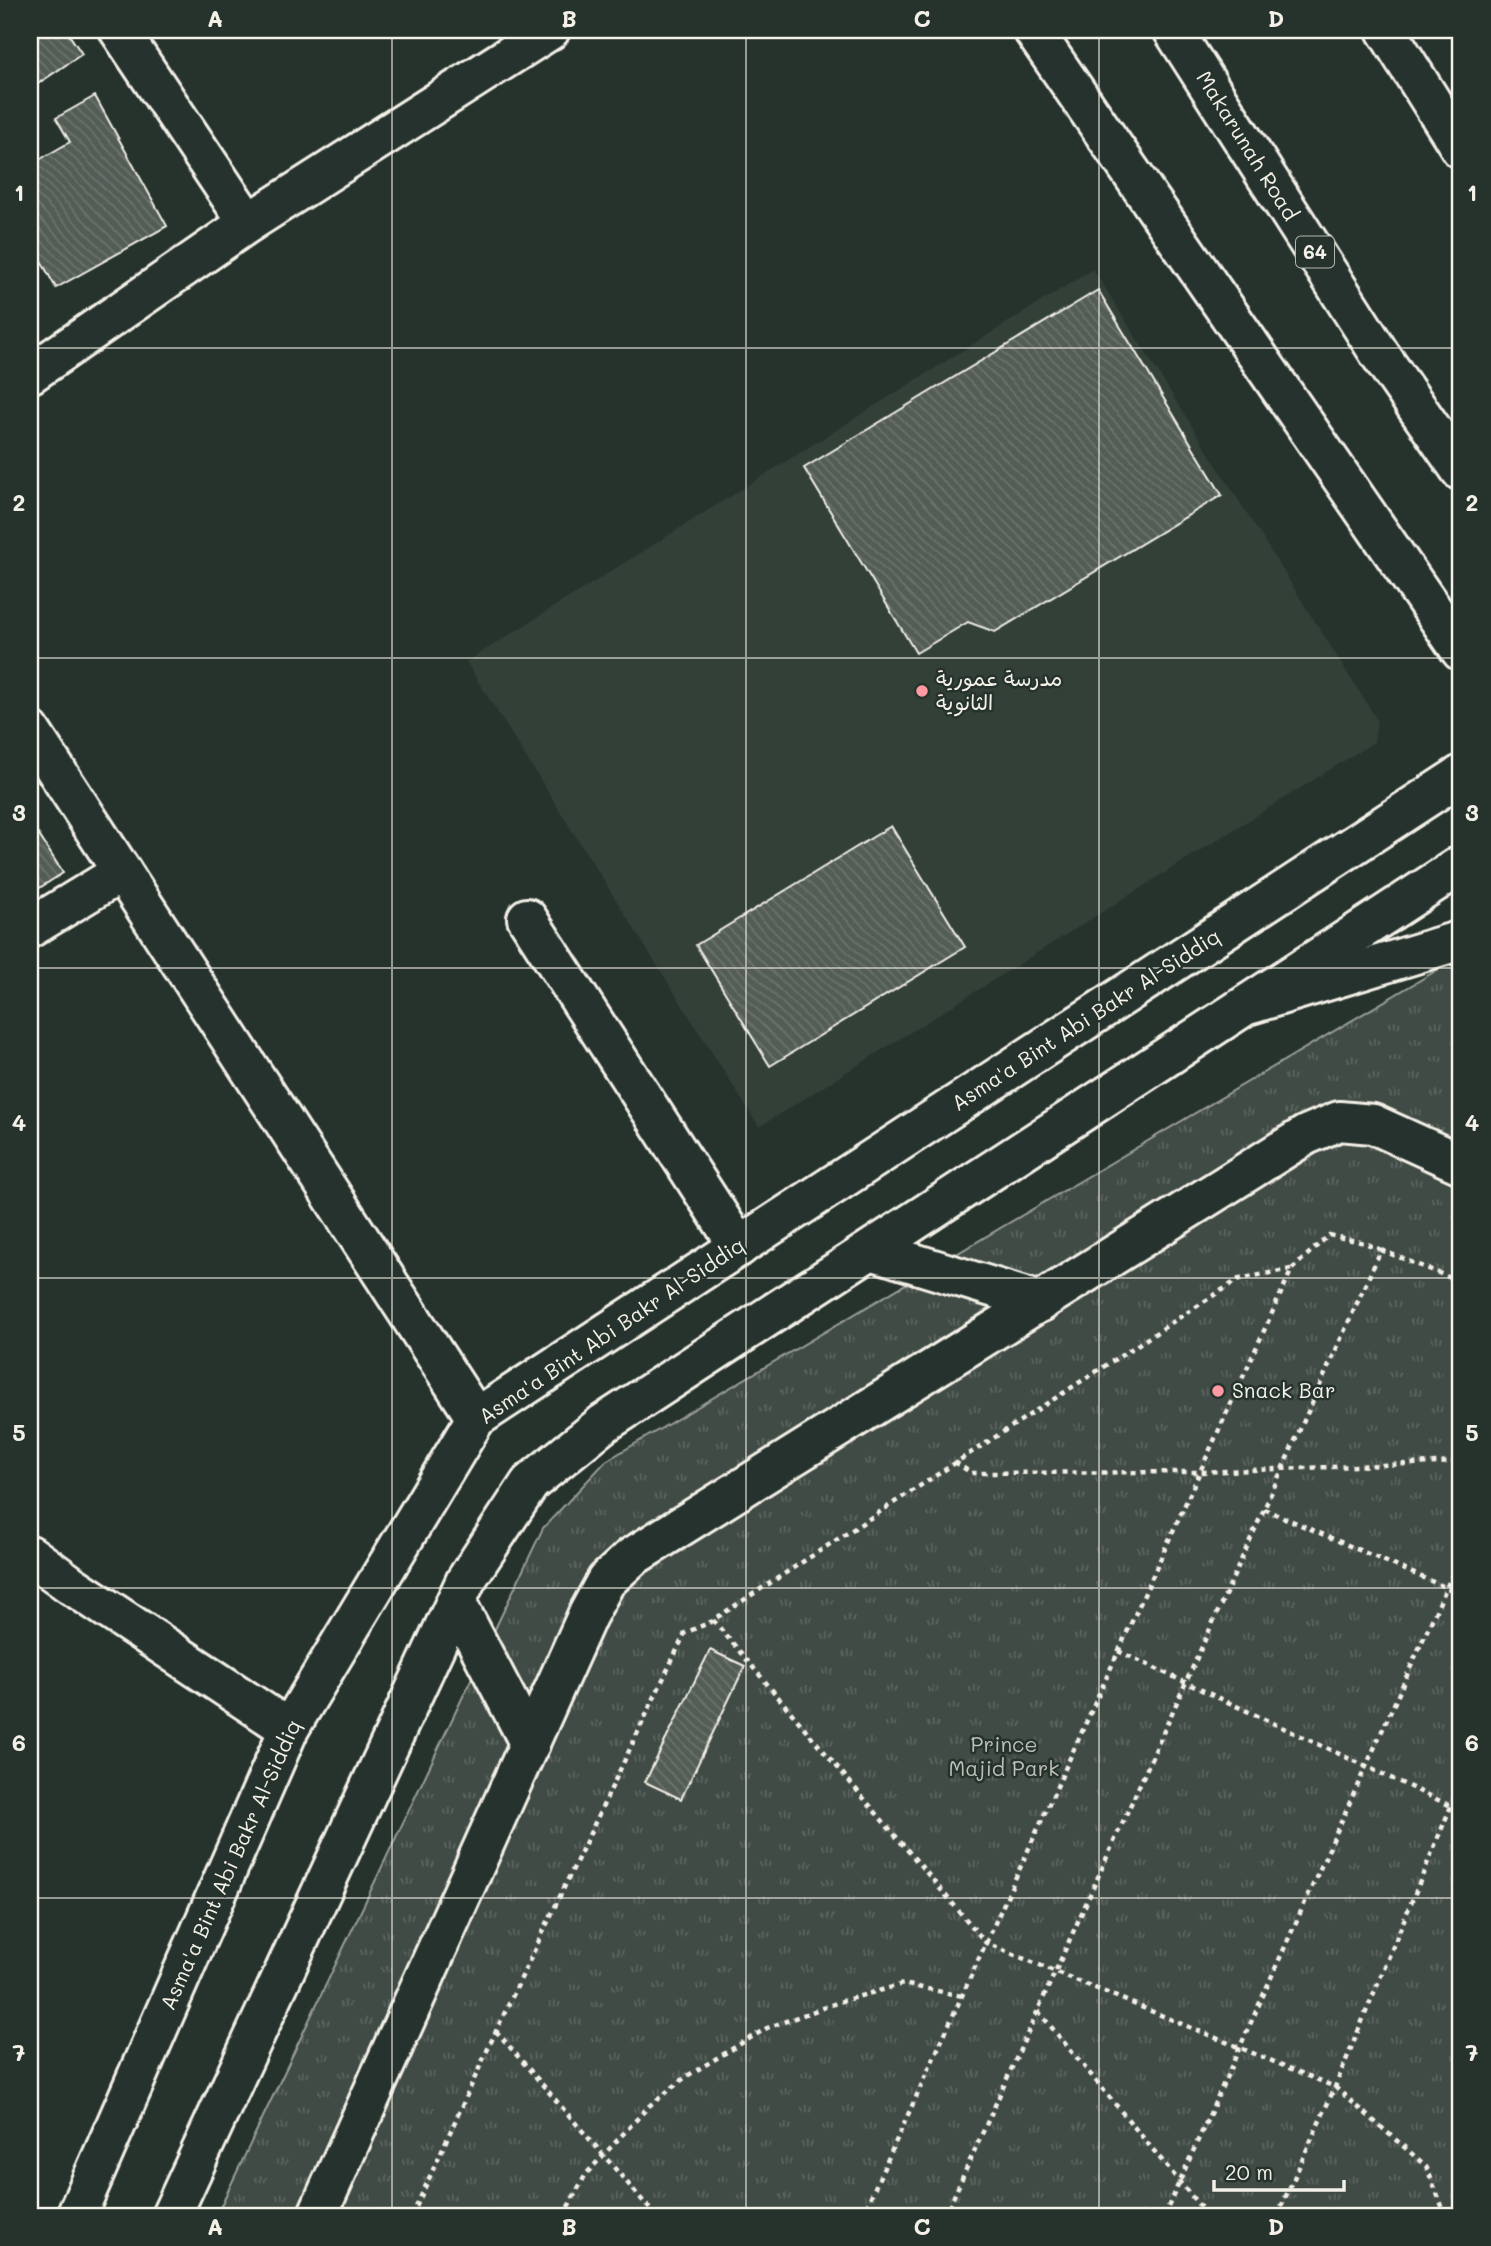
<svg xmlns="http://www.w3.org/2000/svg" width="1491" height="2246" font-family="Mali,'Playpen Sans Arabic',sans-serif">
  <defs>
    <pattern id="park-tufts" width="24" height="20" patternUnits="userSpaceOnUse" patternTransform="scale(1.75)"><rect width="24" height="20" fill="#414b45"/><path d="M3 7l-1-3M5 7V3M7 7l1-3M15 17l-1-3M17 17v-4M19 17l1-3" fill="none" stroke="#5d6560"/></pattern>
    <pattern id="building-back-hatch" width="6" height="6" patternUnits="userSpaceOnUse" patternTransform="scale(1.75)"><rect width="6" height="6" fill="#525c55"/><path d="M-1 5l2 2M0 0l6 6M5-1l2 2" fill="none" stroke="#6c746d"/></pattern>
  </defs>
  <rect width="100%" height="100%" fill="#26332d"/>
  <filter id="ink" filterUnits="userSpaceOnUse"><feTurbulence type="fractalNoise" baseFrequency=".0143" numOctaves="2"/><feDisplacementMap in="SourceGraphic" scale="14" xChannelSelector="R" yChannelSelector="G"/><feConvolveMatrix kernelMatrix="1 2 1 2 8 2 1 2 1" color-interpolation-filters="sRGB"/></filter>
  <g filter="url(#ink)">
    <polygon fill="#333f39" points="1093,269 1377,720 1374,742 759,1127 466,662"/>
    <polygon fill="url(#park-tufts)" stroke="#9a9e96" stroke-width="2" points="1461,956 1461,2216 216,2216 543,1528 606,1461"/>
    <g fill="url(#building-back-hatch)" stroke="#f4f1e8" stroke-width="2">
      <polygon points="30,30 66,30 82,54 30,89"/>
      <polygon points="95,96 167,226 56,288 30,241 30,232 35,228 30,218 30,211 36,207 30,195 30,165 70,142 56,118"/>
      <polygon points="1098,290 1222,495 995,632 968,622 916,653 804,468"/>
      <polygon points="30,821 63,873 30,894"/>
      <polygon points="891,826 965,947 770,1066 696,945"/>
      <polygon points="710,1650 745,1666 681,1799 645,1782"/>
    </g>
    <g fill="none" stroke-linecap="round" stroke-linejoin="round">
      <g stroke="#f4f1e8" stroke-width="44">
        <g id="minor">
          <polyline points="119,30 248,223"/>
          <polyline points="30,374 248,223 550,30"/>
          <polyline points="30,730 476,1418"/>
          <polyline points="527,918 739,1247"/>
          <polyline points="30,928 122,872"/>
          <polyline points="871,1250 1041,1302"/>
          <polyline points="30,1555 70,1584 289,1729"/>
          <polyline points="456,1602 530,1744"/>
          <polyline points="76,2216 289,1729 476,1418 1461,775"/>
          <polyline points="171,2216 466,1580 530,1483 603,1424 1461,865"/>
          <polyline points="317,2216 587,1616 606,1581 632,1557 1306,1135 1339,1121 1373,1124 1461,1164"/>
        </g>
      </g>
      <g stroke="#f4f1e8" stroke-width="44">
        <g id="major">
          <polyline points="1033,30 1461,651"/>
          <polyline points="1173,30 1379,353 1461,471"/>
          <polyline points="1386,30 1461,149"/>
          <polyline points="1251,1004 1461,940"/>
        </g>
      </g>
      <g stroke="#f4f1e8" stroke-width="4.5" stroke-dasharray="5 5" stroke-linecap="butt">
        <polyline points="1381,1250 1461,1282"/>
        <polyline points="1291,1269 1239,1279 713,1620 986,1943 1335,2087 1426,2166 1446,2216"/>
        <polyline points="955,1462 971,1473 1200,1472 1461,1462"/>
        <polyline points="1264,1509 1461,1594"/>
        <polyline points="1118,1651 1451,1806"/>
        <polyline points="1038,2011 1208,2216"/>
        <polyline points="496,2031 656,2216"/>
        <polyline points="412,2216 496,2031 685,1633 713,1621"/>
        <polyline points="563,2216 586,2174 649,2106 687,2076 767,2028 839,2002 903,1984 962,1996"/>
        <polyline points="862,2216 1292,1269 1329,1235 1365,1243 1381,1250 945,2216"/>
        <polyline points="1164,2216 1461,1555"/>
        <polyline points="1277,2216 1335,2087 1461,1782"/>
      </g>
      <use href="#minor" stroke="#26332d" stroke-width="38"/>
      <use href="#major" stroke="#26332d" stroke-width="38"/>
    </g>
  </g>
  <path fill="none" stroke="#f4f1e8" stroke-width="2" stroke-opacity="0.55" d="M392,30v2186M746,30v2186M1099,30v2186M30,348h1431M30,658h1431M30,968h1431M30,1278h1431M30,1588h1431M30,1898h1431"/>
  <g fill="#ff9aa2" stroke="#26332d" stroke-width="2.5">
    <circle cx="922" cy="691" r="7"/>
    <circle cx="1218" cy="1391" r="7"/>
  </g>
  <g text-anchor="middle" stroke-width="5" stroke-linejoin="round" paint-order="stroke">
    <rect fill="#26332d" stroke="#b6b8b0" stroke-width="2" x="1296" y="236.5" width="38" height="31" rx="5"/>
    <g font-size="19" font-weight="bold" fill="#f4f1e8">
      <text x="1315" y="259">64</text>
    </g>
    <g font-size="21" fill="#f4f1e8" stroke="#26332d">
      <text transform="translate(1247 146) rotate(58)" y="7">Makarunah Road</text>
      <text transform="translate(1086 1020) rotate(-33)" y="7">Asma'a Bint Abi Bakr Al-Siddiq</text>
      <text transform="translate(612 1331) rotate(-34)" y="7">Asma'a Bint Abi Bakr Al-Siddiq</text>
      <text transform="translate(231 1865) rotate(-66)" y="7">Asma'a Bint Abi Bakr Al-Siddiq</text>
    </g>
    <g font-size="21" fill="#f4f1e8" stroke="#26332d" text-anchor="start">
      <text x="936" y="686">مدرسة عمورية<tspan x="936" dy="24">الثانوية</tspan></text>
      <text x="1232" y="1398">Snack Bar</text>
    </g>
    <g font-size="21" fill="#bebfb7" stroke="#26332d">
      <text x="1004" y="1752">Prince<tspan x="1004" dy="24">Majid Park</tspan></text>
    </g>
  </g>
  <rect width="1491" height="2246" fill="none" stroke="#26332d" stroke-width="77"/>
  <path d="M1214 2180v10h130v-10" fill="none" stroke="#f4f1e8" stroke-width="3.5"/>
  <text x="1225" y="2180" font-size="21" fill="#f4f1e8" stroke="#26332d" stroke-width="5" paint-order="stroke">20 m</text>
  <rect x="38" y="38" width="1414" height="2170" fill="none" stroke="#f4f1e8" stroke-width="2.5"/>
  <g font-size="23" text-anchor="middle" font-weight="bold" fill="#f4f1e8">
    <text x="215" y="27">A</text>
    <text x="569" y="27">B</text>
    <text x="922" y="27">C</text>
    <text x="1276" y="27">D</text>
    <text x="19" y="201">1</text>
    <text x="1472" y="201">1</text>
    <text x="19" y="511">2</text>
    <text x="1472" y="511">2</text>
    <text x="19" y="821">3</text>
    <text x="1472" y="821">3</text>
    <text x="19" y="1131">4</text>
    <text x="1472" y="1131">4</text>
    <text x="19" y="1441">5</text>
    <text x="1472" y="1441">5</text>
    <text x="19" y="1751">6</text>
    <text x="1472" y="1751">6</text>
    <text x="19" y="2061">7</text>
    <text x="1472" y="2061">7</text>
    <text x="215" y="2235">A</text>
    <text x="569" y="2235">B</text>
    <text x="922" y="2235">C</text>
    <text x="1276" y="2235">D</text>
  </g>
</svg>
